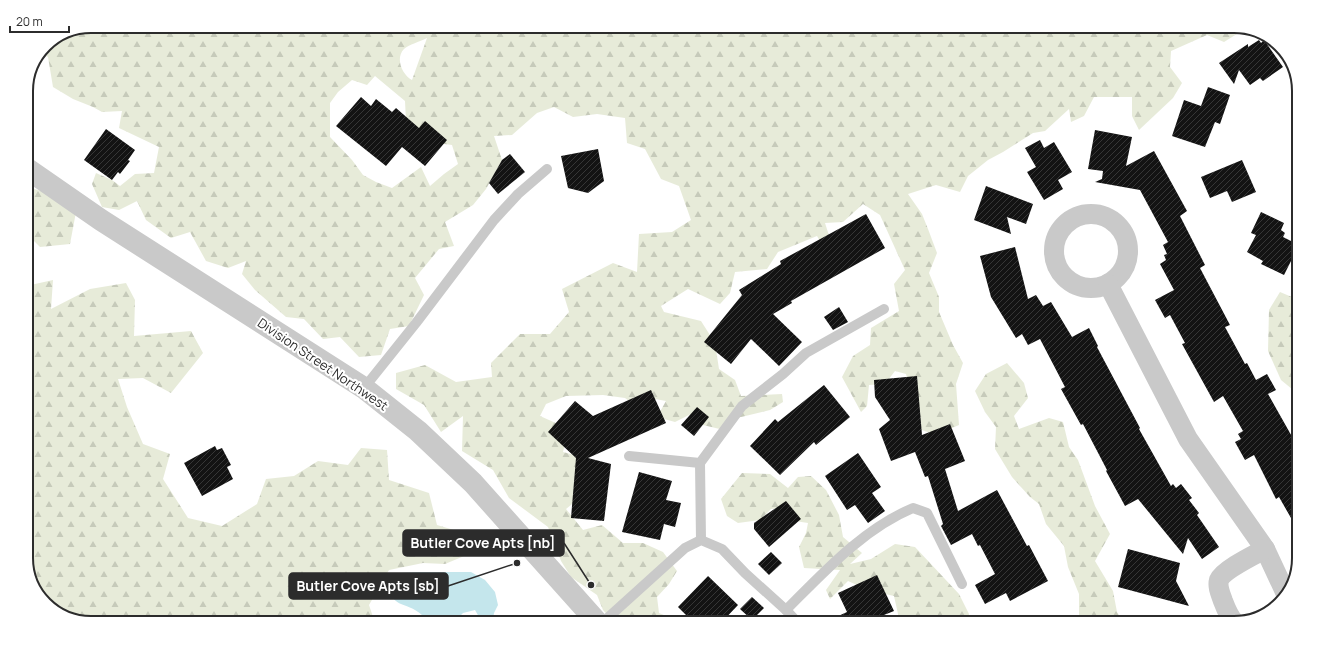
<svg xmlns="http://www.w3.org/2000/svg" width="1325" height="649" font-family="Manrope,sans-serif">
  <defs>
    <pattern id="forest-firs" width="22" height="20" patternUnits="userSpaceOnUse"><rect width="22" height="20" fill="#e7ebd9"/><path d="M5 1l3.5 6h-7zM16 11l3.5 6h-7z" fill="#c6caba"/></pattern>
    <pattern id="building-hatch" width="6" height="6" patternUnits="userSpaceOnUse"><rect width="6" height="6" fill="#131313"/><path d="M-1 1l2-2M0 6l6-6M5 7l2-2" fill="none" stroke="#363636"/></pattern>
  </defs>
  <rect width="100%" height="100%" fill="#fff"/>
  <g fill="url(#forest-firs)" fill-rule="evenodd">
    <path d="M91,26h1063l1,3 3,-3h77l5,6 -16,10 -17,-7 -36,16 -1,16 12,16 -9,15 -34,32 -7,-14v-19h-38l-10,19 -13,6 -2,-13 -24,22 -12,2 -30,19 -15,8 -20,16 -8,16 -24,-7 -28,9 14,20 6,15 9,24 -8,20 10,24v15l14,33 10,18 -7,21 3,41 -23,10 -17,-6 -13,-55 -11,-3 -10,13 -16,1 -2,21 -6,6 -19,-35 11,-21 17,-11 1,-17 28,-17 -5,-27 11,-14 -25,-55 -17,-11 -20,18 -18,1 9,28 -7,3 -10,-18 -39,16 -11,17 -32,3 -5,21 -10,11 -32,-15 -27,17 3,6 37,9 14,22 4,26 16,11 6,16 41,-2 1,8 -13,8 -33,8 -9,13 -25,-6 -8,-13 -20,10 -18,-5 9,-16 -16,-3 -14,8 -11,-8 -22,-3 -37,1 -20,8 -6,12 18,8 9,11 -4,17 23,6 -4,38 -16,13 17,21 19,-5 21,18h20l20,9 14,19 -8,13 -12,13 2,16 24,10h-68l-12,-13 -6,-15 -26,-18 -10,-16 -13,-34 -39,-29 -16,-28 -31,-19 1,-35 -22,16 -17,-27 -28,-16v-16l29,-8 31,17 36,-5 -1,-14 29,-29h30l19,-22 -7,-23 51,-26 24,9 2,-38 33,-2 19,-12 -12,-34 -18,-7 -16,-30 -18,-6 -2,-25 -28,-4 -24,3 -19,-10 -17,6 -25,22 -18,1 8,24 -16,29 -13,16 -28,17 9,24 -15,3 -24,29 9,17 -15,31 -19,3 -9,26 -22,2 -19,-20 -17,2 -19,-20 -18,-2 -31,-27 -13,-16 4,-13 -18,7 -22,-7 -16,-29 -19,6 -25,-18 -9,-19 -18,9 -17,-3 -10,-23 4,-11 16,7 8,6 15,-12 19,-1 5,-26 -40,-19 3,-17 -20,1 -9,-5 -20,-8 -20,-12 -5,-30 -6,-4 3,-8zM427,38l-15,42c-10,-5 -17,-22 -8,-31 4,-4 17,-8 23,-11zM375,76l30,25 1,20 23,21 23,3 6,19 -14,10 -14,12 -9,-19 -29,21 -16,-6 -13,-7 -11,-15 -22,-23v-34l8,-11 14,-12 15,5z"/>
    <polygon points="26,187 42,191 76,212 70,244 40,247 26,233"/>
    <polygon points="53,280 51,309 90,289 126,283 135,300 134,336 191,331 203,353 171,393 143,378 118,379 127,407 143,444 170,454 163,479 188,518 222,526 257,504 266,479 294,476 318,461 348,465 361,448 387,450 389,480 429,493 437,525 464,533 469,554 445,564 423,563 389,570 369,605 373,617 401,620 409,623 91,623 63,616 37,594 26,562 26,286"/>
    <polygon points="1280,292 1299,300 1298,394 1281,380 1268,351 1269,310"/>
    <polygon points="1007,363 1024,383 1028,398 1014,416 1019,429 1049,418 1063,422 1069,447 1078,460 1095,506 1110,534 1095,561 1113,591 1117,612 1124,623 1079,623 1079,594 1068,567 1064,546 1046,524 1039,504 1030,497 1012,477 995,449 996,427 985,412 975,391 986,374"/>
    <polygon points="742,473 770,474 788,488 798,477 811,476 826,490 839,515 843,537 862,553 850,564 871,559 895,544 915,547 959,594 969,614 968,623 900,623 894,596 868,590 848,581 830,599 826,590 840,570 804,568 799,547 806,533 808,523 782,519 780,508 771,509 760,520 738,523 727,516 721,499"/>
  </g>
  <path fill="#c4e6ec" d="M421,572h50l14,8 10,12 3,13 -4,8 -1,7 4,3h-25l7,-6 -4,-7 -12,3 -10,10h-26c-1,-2 -3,-6 -5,-8 -16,-15 -34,-5 -32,-35l8,-7z"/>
  <g fill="url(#building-hatch)">
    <polygon points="1259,40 1261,43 1264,40 1283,67 1263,81 1260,78 1250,85 1239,70 1234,84 1219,63 1248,44 1248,47"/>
    <polygon points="1208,87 1230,95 1220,124 1215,122 1205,147 1172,136 1184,100 1201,106"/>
    <polygon points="361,97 371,106 376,99 392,112 396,108 419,128 425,121 447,140 425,166 402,147 386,166 336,126"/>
    <polygon points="106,129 135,150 128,160 130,161 120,174 118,172 112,180 84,160"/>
    <polygon points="1095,130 1132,137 1126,166 1154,151 1187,211 1180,216 1205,265 1200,268 1230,325 1225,327 1245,364 1247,363 1256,380 1267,374 1276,390 1268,394 1299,449 1299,532 1279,497 1276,499 1254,455 1245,460 1235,442 1241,439 1238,434 1243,431 1223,396 1214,402 1182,344 1185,343 1170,315 1165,318 1155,300 1174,290 1160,264 1166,260 1164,255 1167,254 1163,245 1168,242 1140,190 1095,182 1102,179 1103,171 1088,169"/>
    <polygon points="1040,140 1044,148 1054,142 1072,172 1058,180 1063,189 1044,200 1027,172 1036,167 1025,148"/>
    <polygon points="598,149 604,181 588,193 568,188 561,156"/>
    <polygon points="510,154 525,172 498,194 489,183 502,160"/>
    <polygon points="1242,160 1256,192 1232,202 1227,191 1210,198 1201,177"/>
    <polygon points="986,186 1033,204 1026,224 1007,217 1011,234 974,220"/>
    <polygon points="1261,212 1284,223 1281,230 1285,233 1283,237 1299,245 1284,275 1261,264 1263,261 1247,252 1256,235 1251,233"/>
    <polygon points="866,214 885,248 791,301 792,303 773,314 802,342 779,366 751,339 731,364 704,342 742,295 739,290 781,264 780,261"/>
    <polygon points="1015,247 1028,299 1036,295 1043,306 1051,302 1072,337 1089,328 1098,346 1097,347 1140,428 1139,429 1171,486 1173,484 1176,488 1181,484 1192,498 1189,500 1199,513 1197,515 1219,547 1202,559 1188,538 1183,554 1138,499 1125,506 1106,471 1107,470 1083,424 1081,425 1061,389 1065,387 1040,339 1028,345 1022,334 1016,338 991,297 980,256"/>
    <polygon points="839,307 848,322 833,330 824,317"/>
    <polygon points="917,376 922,435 950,424 965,461 945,469 958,511 997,490 1027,546 1029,545 1048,581 1010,601 1006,593 985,604 975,585 995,574 980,545 978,546 972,534 951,545 941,526 943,524 928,476 925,477 915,452 891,461 879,429 890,420 875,397 874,380"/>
    <polygon points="824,385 850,417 816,445 814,442 780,475 750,446 775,419 778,422"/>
    <polygon points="651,390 666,423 588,458 611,464 604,521 571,518 576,458 548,432 575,401 593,416"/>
    <polygon points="697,407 709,417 694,436 681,425"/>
    <polygon points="215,446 217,450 222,448 231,465 227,467 233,479 202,496 184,463"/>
    <polygon points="858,453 881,487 872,493 885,511 868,523 855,505 847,510 825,476"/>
    <polygon points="639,472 672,481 666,500 681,503 675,527 664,524 660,540 622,532"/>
    <polygon points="786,501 801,519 769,547 754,529 754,523"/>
    <polygon points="1128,549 1180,563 1176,581 1189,606 1118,587"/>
    <polygon points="771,552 782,563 769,575 758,564"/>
    <polygon points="877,575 894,611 884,615 893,623 823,623 847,612 838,593"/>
    <polygon points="708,576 738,605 721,623 694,623 678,607"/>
    <polygon points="752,597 764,608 752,620 740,609"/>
  </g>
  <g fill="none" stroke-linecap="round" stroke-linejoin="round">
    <g stroke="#c9c9c9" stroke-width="10">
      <polyline points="364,388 416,323 494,220 518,194 547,169"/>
      <polyline points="629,456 700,463 742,406 783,374 806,353 884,309"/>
      <polyline points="700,463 701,540"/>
      <path d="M786,610c38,-38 77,-81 127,-102l14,5 35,71"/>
      <polyline points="602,623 685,548 701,540 722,549 745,573 786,610 798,623"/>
    </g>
    <g stroke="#c9c9c9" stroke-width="20">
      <circle cx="1091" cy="251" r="37"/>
      <polyline points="1108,284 1188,439 1265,549 1286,594"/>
      <path d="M1235,623c-6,-6 -9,-14 -12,-22 -2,-6 -6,-14 -4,-21 4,-10 35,-25 46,-31"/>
    </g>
    <polyline stroke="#c9c9c9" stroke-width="22" points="26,168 101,220 364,388 418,431 473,483 598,623"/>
  </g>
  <g text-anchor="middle" stroke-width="4" stroke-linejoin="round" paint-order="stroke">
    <g font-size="13" fill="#2c2c2c" stroke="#fff">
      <text transform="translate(323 364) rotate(34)" y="5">Division Street Northwest</text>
    </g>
  </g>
  <path d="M0 0H1325V649H0ZM91 33H1234A58 58 0 0 1 1292 91V558A58 58 0 0 1 1234 616H91A58 58 0 0 1 33 558V91A58 58 0 0 1 91 33Z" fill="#fff" fill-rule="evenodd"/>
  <path fill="none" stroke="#2c2c2c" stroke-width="2" d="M91 33H1234A58 58 0 0 1 1292 91V558A58 58 0 0 1 1234 616H91A58 58 0 0 1 33 558V91A58 58 0 0 1 91 33Z"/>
  <path fill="none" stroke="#2c2c2c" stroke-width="1.5" d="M591 585L564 543M517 563L448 586"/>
  <g fill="#2c2c2c" stroke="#fff" stroke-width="1.5">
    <circle cx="591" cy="585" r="4"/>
    <circle cx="517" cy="563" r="4"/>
  </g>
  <g fill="#2c2c2c" stroke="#2c2c2c" stroke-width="1.5">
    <rect x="403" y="530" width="161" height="26" rx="4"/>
    <rect x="289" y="573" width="159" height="26" rx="4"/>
  </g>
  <g font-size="14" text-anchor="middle" font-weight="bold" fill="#fff">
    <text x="483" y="548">Butler Cove Apts [nb]</text>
    <text x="368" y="591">Butler Cove Apts [sb]</text>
  </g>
  <path d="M10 26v6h59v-6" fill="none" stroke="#2c2c2c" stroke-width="2"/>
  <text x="16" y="26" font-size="12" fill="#2c2c2c" stroke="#ffffff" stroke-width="3" paint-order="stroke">20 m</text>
</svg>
